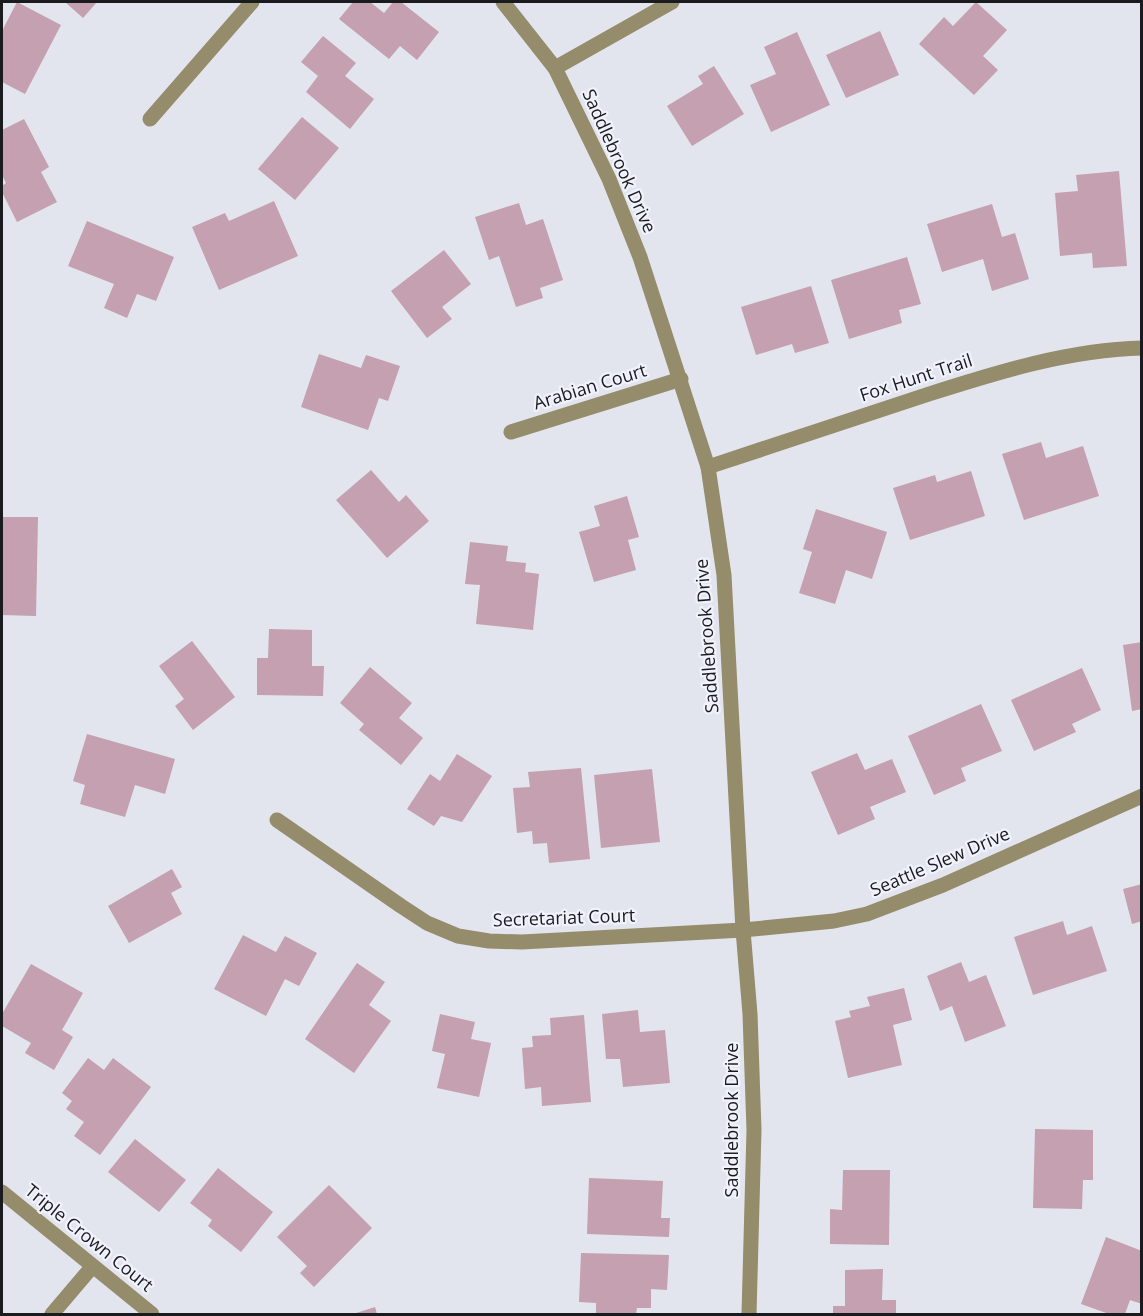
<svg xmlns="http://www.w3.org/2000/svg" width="1143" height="1316" font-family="'Open Sans',sans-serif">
  <rect width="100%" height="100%" fill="#e2e5ee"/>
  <g fill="#c4a0b0">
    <polygon points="17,2 61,25 25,94 2,82 2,31"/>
    <polygon points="65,2 97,2 83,18"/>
    <polygon points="353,2 370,2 384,13 393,2 401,2 439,32 417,60 400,46 389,59 339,19"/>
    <polygon points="976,2 1007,30 983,56 998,70 974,95 919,44 944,17 953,26"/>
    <polygon points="880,31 899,75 846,98 826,55"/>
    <polygon points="797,32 830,105 771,132 750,85 776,74 764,47"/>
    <polygon points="323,36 356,63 345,76 374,99 350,129 306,92 318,76 301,62"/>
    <polygon points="714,66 744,114 692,146 667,106 703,84 698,76"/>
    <polygon points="302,117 339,148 295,200 258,169"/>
    <polygon points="24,119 49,167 41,172 57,202 17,222 2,192 2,186 6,183 2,175 2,130"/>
    <polygon points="1119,171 1127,266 1093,268 1092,253 1060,256 1055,193 1078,191 1076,175"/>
    <polygon points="274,201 298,256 219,290 192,227 225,213 229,221"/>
    <polygon points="519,203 526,225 543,219 563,280 540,288 543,298 516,307 499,256 489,260 475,217"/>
    <polygon points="992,204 1002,237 1015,233 1029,279 992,291 983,259 942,272 927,224"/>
    <polygon points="87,221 174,257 156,301 137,294 127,318 104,308 114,284 68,266"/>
    <polygon points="444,250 471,284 442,307 452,319 427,338 391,291"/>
    <polygon points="907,257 921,304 899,310 902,323 849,339 831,280"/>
    <polygon points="811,286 829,343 795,353 792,344 756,355 741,307"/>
    <polygon points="319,354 361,368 366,355 400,366 388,401 379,398 368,430 301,407"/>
    <polygon points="1041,442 1046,458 1083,446 1099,496 1024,520 1002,454"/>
    <polygon points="371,470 399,502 406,495 429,521 387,558 336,500"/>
    <polygon points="971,471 985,516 910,540 893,488 935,475 937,482"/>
    <polygon points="627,496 639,537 628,540 636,570 594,582 579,532 600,526 594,506"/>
    <polygon points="816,509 887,532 872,579 846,570 835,604 799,593 812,552 803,549"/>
    <polygon points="2,517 38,517 36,616 2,615"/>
    <polygon points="470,542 508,546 506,561 526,563 525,572 539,574 533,630 476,624 480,585 465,584"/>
    <polygon points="269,629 312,630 312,666 324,666 323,696 257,695 257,658 268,658"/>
    <polygon points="192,641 235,697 193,730 175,706 184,699 159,666"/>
    <polygon points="1142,642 1142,709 1132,711 1123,645"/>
    <polygon points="370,667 412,703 399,718 423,738 401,765 359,730 364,724 340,703"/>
    <polygon points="1082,668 1101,710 1072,724 1076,732 1034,751 1011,700"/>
    <polygon points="981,704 1002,751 961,768 966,781 934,795 908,736"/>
    <polygon points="87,734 175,759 165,794 135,785 125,817 80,804 85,785 73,781"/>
    <polygon points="857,753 865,770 892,759 906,792 870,807 875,819 838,835 811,772"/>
    <polygon points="457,754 492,776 462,822 441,816 434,826 407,809 430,774 440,781"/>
    <polygon points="581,768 590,859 549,863 547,843 533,844 532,831 517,833 513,788 530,787 528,772"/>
    <polygon points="652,769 660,842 601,848 594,775"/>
    <polygon points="172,869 182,887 171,893 182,914 129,943 108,906"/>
    <polygon points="1142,884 1142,921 1132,924 1123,889"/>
    <polygon points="1063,921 1067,935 1092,926 1107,971 1033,995 1014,937"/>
    <polygon points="243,935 276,952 285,936 317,953 299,986 285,979 266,1016 214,989"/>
    <polygon points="961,962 969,982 986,975 1006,1026 965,1042 952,1006 940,1011 927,976"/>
    <polygon points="357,963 385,982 369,1005 391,1021 354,1073 305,1039"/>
    <polygon points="31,964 83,993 62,1030 73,1037 54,1070 25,1053 31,1043 2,1026 2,1014"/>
    <polygon points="904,988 912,1020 893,1025 902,1065 848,1078 835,1021 851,1017 849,1011 870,1006 867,997"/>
    <polygon points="638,1010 640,1032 665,1030 670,1083 623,1087 620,1059 606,1059 602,1014"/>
    <polygon points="440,1014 475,1022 471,1039 491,1043 479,1097 437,1088 445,1054 432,1051"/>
    <polygon points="584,1015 591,1102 542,1106 541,1087 525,1089 522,1048 533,1047 532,1036 551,1035 550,1018"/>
    <polygon points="88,1058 104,1070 113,1058 151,1087 100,1155 74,1136 84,1122 66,1109 72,1101 62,1093"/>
    <polygon points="1035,1129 1093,1130 1093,1180 1083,1180 1082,1209 1033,1208"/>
    <polygon points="135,1139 186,1180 159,1212 108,1172"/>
    <polygon points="218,1168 273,1212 241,1252 208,1226 212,1220 190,1203"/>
    <polygon points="843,1170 890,1170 889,1245 830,1244 830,1209 842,1210"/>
    <polygon points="589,1178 663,1181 661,1218 670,1218 669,1237 587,1234"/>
    <polygon points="329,1185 372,1228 314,1287 300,1273 307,1266 277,1237"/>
    <polygon points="1106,1237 1142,1251 1142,1304 1130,1300 1125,1314 1109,1314 1081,1304"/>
    <polygon points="581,1253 669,1255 667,1290 651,1289 651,1308 637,1308 636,1314 596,1314 596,1303 579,1302"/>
    <polygon points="883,1269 882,1300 896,1300 896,1314 833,1314 833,1306 845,1306 845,1270"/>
    <polygon points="375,1307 377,1314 353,1314"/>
  </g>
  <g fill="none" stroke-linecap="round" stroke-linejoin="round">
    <g stroke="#958c6b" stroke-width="15">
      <polyline points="503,2 555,68 609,179 640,257 708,467 724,575 743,930 750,1014 754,1130 749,1314"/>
      <polyline points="555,68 672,2"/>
      <polyline points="150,119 252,2"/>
      <polyline points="511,432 681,379"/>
      <path d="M708,467c74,-24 147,-49 221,-73 69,-22 139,-44 213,-46"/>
      <polyline points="277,820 401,906 427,923 458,936 489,941 522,942 743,930 834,921 867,914 943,885 1142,796"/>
      <polyline points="2,1192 152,1314"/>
      <polyline points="52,1314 92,1267"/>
    </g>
  </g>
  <g text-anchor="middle" stroke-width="4.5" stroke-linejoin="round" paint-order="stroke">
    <g font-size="18" fill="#1a1b1e" stroke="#f0f3fb">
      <text transform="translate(619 161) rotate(66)" y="6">Saddlebrook Drive</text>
      <text transform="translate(916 378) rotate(-18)" y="6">Fox Hunt Trail</text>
      <text transform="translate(590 387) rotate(-17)" y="6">Arabian Court</text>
      <text transform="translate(707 636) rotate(-94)" y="6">Saddlebrook Drive</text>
      <text transform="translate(940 862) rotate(-23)" y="6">Seattle Slew Drive</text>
      <text transform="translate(564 918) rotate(-2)" y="6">Secretariat Court</text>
      <text transform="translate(732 1120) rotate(-90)" y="6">Saddlebrook Drive</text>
      <text transform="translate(89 1238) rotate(39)" y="6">Triple Crown Court</text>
    </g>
  </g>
  <rect width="1143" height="1316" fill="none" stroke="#1a1b1e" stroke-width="6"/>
</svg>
